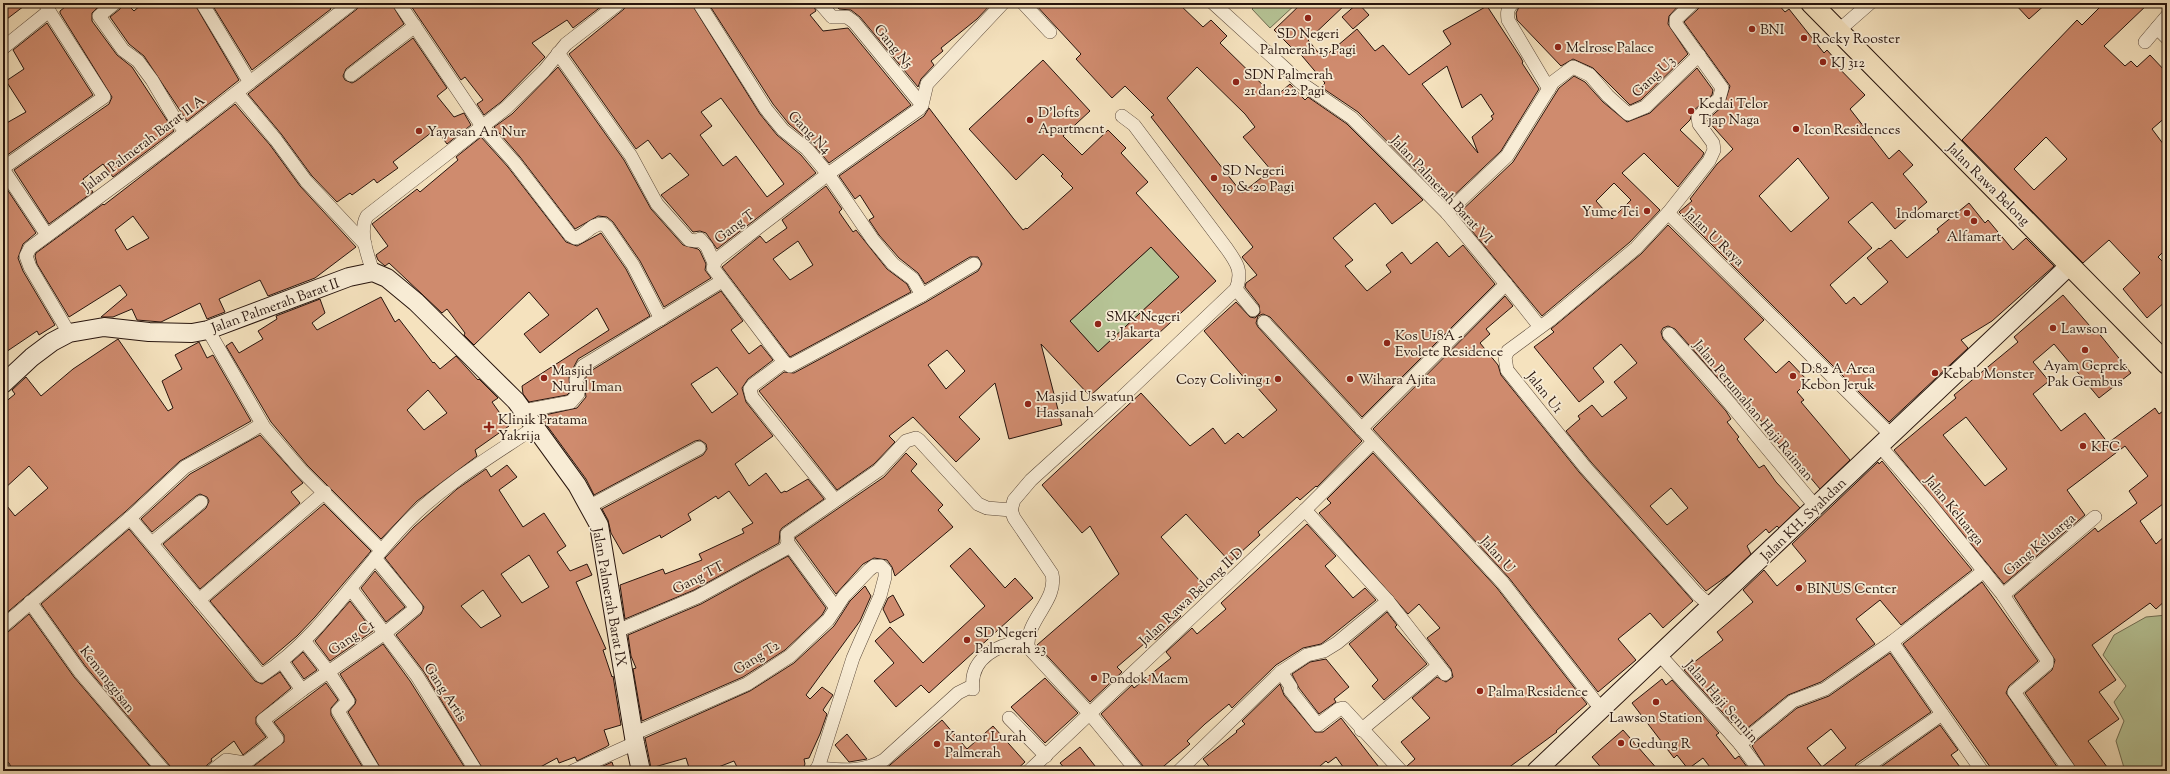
<svg xmlns="http://www.w3.org/2000/svg" width="2170" height="774" font-family="'Sorts Mill Goudy',serif">
  <rect width="100%" height="100%" fill="#f5e2be"/>
  <filter id="stains"><feTurbulence type="fractalNoise" baseFrequency=".005" numOctaves="4"/><feColorMatrix values="0 0 0 0 .2 0 0 0 0 .09 0 0 0 0 .02 0 0 0 .5 -.17"/></filter>
  <radialGradient id="worn" r=".72"><stop offset=".6" stop-color="#630" stop-opacity="0"/><stop offset="1" stop-color="#630" stop-opacity=".3"/></radialGradient>
  <g fill="#b6c496" stroke="#6e6c52">
    <polygon points="1258,3 1297,3 1270,28 1252,9"/>
    <polygon points="1151,247 1179,277 1098,352 1070,321"/>
    <polygon points="2167,615 2167,771 2125,771 2116,741 2124,721 2114,702 2126,686 2103,655 2114,635 2146,617"/>
  </g>
  <g fill="#cf8b6e" stroke="#27140d" fill-rule="evenodd">
    <polygon points="3,3 28,3 3,22"/>
    <polygon points="70,3 102,3 92,13 92,21 117,55 132,67 174,131 113,177 103,164 83,179 93,192 49,224 14,170 109,104 112,97 60,13 60,11"/>
    <polygon points="123,3 126,3 134,11 143,3 194,3 239,80 187,121 144,56 129,44 110,17 120,9"/>
    <polygon points="211,3 327,3 331,9 252,70"/>
    <polygon points="360,3 366,8 372,3 391,3 404,24 346,69 343,76 345,80 352,83 356,81 413,38 447,88 437,96 454,117 464,113 471,125 447,144 436,129 393,162 398,168 377,183 374,179 352,195 350,193 337,202 312,176 282,135 248,94 357,9"/>
    <polygon points="409,3 606,3 573,28 567,20 532,43 545,57 501,102 484,115 477,104 483,100 465,77 461,80"/>
    <path d="M627,3h64l69,111 17,21 24,20 15,18 -99,76 -11,-16 -6,-2 -7,1 -32,-37 28,-20 -19,-22 -8,6 -14,-19 -12,9 -67,-95 55,-45zM721,98l63,86 -17,13 -31,-41 -13,10 -23,-31 12,-9 -11,-14z"/>
    <polygon points="708,3 812,3 816,11 810,15 823,31 848,28 911,105 829,163 812,143 789,124 773,104"/>
    <polygon points="833,3 992,3 977,19 941,48 943,51 931,61 934,65 921,79 918,87 860,17 851,10 839,9"/>
    <path d="M1034,3h144l25,24 8,-7 16,16 -7,7 55,54 15,-13 15,16 3,-3 39,27 76,76 -31,24 -17,-21 -42,35 20,22 -8,6 22,25 24,-19 -5,-7 16,-13 9,12 26,-22 12,15 14,-12 32,39 -133,133 -92,-100 -7,-3 -5,2 -2,7 2,4 104,114 -45,46 -1,-1 -16,14 -3,-3 -39,35 2,3 -30,27 -44,-48 -25,23 46,52 -28,25 2,2 -26,24 -3,-3 -35,30 5,5 -32,30 -53,-57 82,-71 -29,-48 -8,7 -40,-48 99,-92 49,53 23,-18 12,16 13,-11 5,5 34,-28 -28,-32 -3,2 -42,-49 32,-29 14,15 5,1 5,-5 -1,-8 -14,-18 1,-4 11,-8 -15,-18 11,-10 -102,-130 3,-2 -29,-29 -13,12 -36,-39 5,-5zM1197,67l48,47 10,13 -12,10 28,33 -29,23 -75,-95z"/>
    <path d="M1302,3h45l-39,37 15,18 34,-29 18,22 8,-6 26,30 42,-31 -8,-13 44,-25 34,52 2,4 -1,1 17,26 -38,62 -54,51 -89,-90 -37,-25 4,-4 -28,-33 -1,2 -22,-22zM1447,66l15,42 19,-14 13,20 -3,2 2,3 -21,18 6,16 -56,-69z"/>
    <polygon points="1358,3 1369,15 1353,29 1342,17"/>
    <polygon points="1521,3 1681,3 1669,16 1668,24 1688,54 1641,100 1630,105 1593,68 1573,59 1561,66 1517,20 1516,13"/>
    <path d="M1701,3h76l8,9 4,-3 35,44 3,-3 8,9 -3,2 33,34 -15,14 39,50 10,-9 14,15 -10,9 24,28 -32,27 -23,-27 -24,20 24,26 -42,37 16,19 8,-7 7,8 27,-23 -21,-24 12,-10 1,1 11,-9 16,18 32,-26 -2,-3 32,-26 16,20 3,-3 25,30 13,-12 28,28 -62,55 -31,19 7,8 -79,74 -210,-210 13,-11 -2,-2 27,-35 16,-15 -26,-29 17,-15 6,-19 -46,-64 14,-13zM1798,158l31,40 -38,34 -32,-36z"/>
    <polygon points="2014,3 2047,3 2029,19"/>
    <path d="M2104,3h45l-45,43 21,20 6,-5 6,6 13,-12 17,18v43l-15,13 15,20v99l-9,9 9,9v34l-20,18 -24,-29 17,-16 -31,-33 -26,23 -121,-123 115,-120 5,5zM2046,137l21,22 -33,31 -20,-21z"/>
    <polygon points="47,23 93,95 3,158 3,125 26,112 6,81 24,69 13,50"/>
    <path d="M1043,60l47,51 -27,25 19,19 26,-25 18,18 -5,5 27,29 -12,11 80,88 -126,115 -49,-52 21,81 -53,14 -14,-56 -36,34 21,22 -24,23 -43,-45 -24,19 6,6 -21,22 -37,26 -78,-99 25,-19 10,1 132,-71 52,-31 4,-7 -4,-7h-8l-45,27 -7,-11 -19,-15 -20,-23 -10,-15 5,-3 -14,-22 -5,4 -16,-23 85,-60 5,-8 84,110 10,12 3,-2 1,1 46,-41 -12,-12 2,-2 -20,-20 -27,26 -47,-51zM1151,247l28,30 -81,75 -28,-31zM947,350l18,21 -19,18 -18,-24z"/>
    <polygon points="558,67 624,160 651,209 683,245 698,249 700,251 706,264 705,270 711,278 664,307 640,261 613,222 607,217 598,216 575,229 520,157 494,127 512,114"/>
    <path d="M1697,68l16,22 -1,5 -19,16 -3,9 -10,10 24,23 -2,4 -24,30 -34,-34 -22,20 38,37 -30,32 -88,74 -84,-102 55,-52 46,-74 15,-12 11,6 18,20 24,20 23,-9zM1614,183l17,17 -19,19 -16,-18z"/>
    <path d="M235,104l35,41 30,41 56,61 -41,31 -47,18 -8,-16 -41,19 6,13 -18,7 -7,-16 -39,19 -24,-2 -5,-11 -19,8h-12l26,-22 -7,-10 -51,32 -32,-53 -2,-8 1,-3 67,-49 1,1zM133,216l16,22 -22,12 -12,-20z"/>
    <polygon points="481,137 508,167 566,242 577,246 601,233 626,269 650,316 578,359 569,376 570,392 567,395 529,402 523,394 522,386 609,330 597,308 540,353 524,334 549,315 529,292 474,345 464,335 465,333 447,309 442,313 389,263 385,266 378,260 376,255 388,246 372,224 417,189 420,192 458,160 456,157"/>
    <polygon points="3,183 36,233 23,244 18,258 23,271 55,325 39,335 37,331 3,354"/>
    <path d="M826,186l16,23 -3,3 14,20 3,-2 31,39 20,15 4,8 -121,65 -68,-90 38,-31 6,7 21,-15 -5,-8zM798,241l15,24 -23,15 -17,-21z"/>
    <path d="M1668,225l96,95 -20,19 32,34 13,-12 19,20 -11,11 7,8 -3,2 49,58 -30,29 -22,-26 -29,-29 2,-2 -24,-27 -3,3 -69,-79 -7,-3 -5,2 -2,4 2,7 63,72 5,8 -4,3 12,15 -2,2 22,29 5,-3 12,17 24,26 -21,20 -2,-2 -8,7 -3,-4 -19,17 4,8 -21,20 -24,17 -115,-129 -25,-31 14,-12 -2,-3 14,-11 10,12 25,-19 -13,-16 23,-19 -16,-19 -28,24 11,14 -25,20 -45,-55 20,-15 -3,-3 90,-75zM1671,488l17,20 -21,17 -17,-19z"/>
    <path d="M721,291l22,30 -12,9 18,24 12,-9 12,15 -25,19 -6,9 4,14 27,34 -38,28 14,22 17,-13 15,20 4,-2 1,1 22,-13 16,20 -42,29 -2,3 -1,12 -85,47 -69,29 -5,-34 43,-16 2,5 37,-14 -3,-6 45,-21 -2,-4 11,-6 -24,-32 -11,8 -2,-3 -28,18 3,6 -30,18 -1,-3 -37,19 -12,-21 -3,-13 -6,-11 101,-54 4,-6 -1,-5 -6,-4 -5,1 -101,54 -8,-16 -46,-63 37,-8 9,-11 -2,-16 5,-9zM717,367l21,27 -26,19 -21,-29z"/>
    <path d="M2063,295l33,38 1,-2 34,42 -32,25 -45,-54 -21,18 16,19 -16,13 28,37 24,-18 23,30 47,-35 4,6 8,-6v93l-27,20 16,23 11,-10v65l-11,10 -6,-6 -58,42 24,35 -17,12 20,27 -31,22 22,30h-32l-53,-78 27,-23 3,-10 -41,-64 81,-68 3,4 39,-29 -8,-12 19,-15 -23,-30 -58,44 18,25 -81,69 -110,-134 62,-52 -2,-3 64,-53 -4,-5zM1966,417l41,52 -22,17 -42,-51z"/>
    <polygon points="1505,296 1513,306 1486,329 1490,334 1480,343 1498,365 1501,375 1579,472 1693,601 1663,628 1650,613 1618,639 1636,660 1598,692 1509,578 1373,429"/>
    <path d="M381,297l14,25 4,-3 34,44 1,-1 6,7 16,-13 22,24 1,-1 19,19 -6,4 17,24 -34,24 2,6 -60,45 -36,38 -74,-74 -36,-43 -45,-76 6,-4 7,11 24,-14 -5,-8 19,-12 -1,-3 44,-17 5,14 -13,10 5,7zM428,390l19,23 -23,17 -17,-20z"/>
    <polygon points="118,339 168,411 173,408 162,381 182,369 175,355 199,342 207,358 213,355 251,421 180,461 125,512 3,616 3,501 15,516 48,488 29,466 3,490 3,404 15,394 12,390 26,377 41,396 73,369"/>
    <polygon points="260,435 303,483 291,492 300,503 200,589 163,544 206,508 209,501 207,497 200,494 196,496 152,532 141,519 190,474"/>
    <polygon points="906,453 917,464 911,471 943,505 938,510 953,527 895,576 892,567 887,560 874,558 863,564 836,594 795,538 884,477"/>
    <polygon points="1373,453 1497,588 1587,704 1556,731 1557,732 1504,771 1409,771 1407,766 1415,759 1401,742 1430,718 1412,698 1437,677 1446,682 1453,677 1451,669 1427,638 1440,628 1419,604 1408,614 1319,513 1331,503 1327,499"/>
    <polygon points="1882,461 1972,570 1901,625 1880,600 1856,619 1875,644 1821,682 1788,695 1745,730 1736,719 1732,723 1684,670 1723,640 1717,632 1753,602 1743,590 1764,570 1777,586 1806,561 1792,544 1878,462 1879,464"/>
    <path d="M507,465l10,12 -18,13 24,37 21,-14 22,33 -9,6 13,19 17,-7 5,11 -16,7 30,67 -3,1 9,27 1,-1 8,49 -17,5 5,15 -3,2 -29,14 -2,-4 -16,6 -2,-5 -24,13h-49l-60,-99 -28,-37 25,-21 3,-7 -39,-49 29,-31 43,-38 29,-20 5,8zM529,555l20,32 -27,16 -21,-29zM483,590l18,26 -20,12 -20,-22z"/>
    <polygon points="324,504 371,551 315,617 297,636 263,665 210,601"/>
    <polygon points="1307,524 1336,556 1325,566 1353,598 1365,588 1376,600 1329,638 1321,644 1303,648 1276,665 1232,708 1229,704 1205,724 1187,741 1190,744 1158,771 1145,771 1143,766 1101,714 1132,685 1134,688 1171,658 1166,652 1192,628 1197,634 1226,609 1221,603"/>
    <polygon points="129,529 255,681 262,684 280,672 291,688 256,717 256,724 266,737 243,755 234,741 211,759 212,761 207,765 204,771 172,771 170,766 86,667 41,604"/>
    <polygon points="970,548 1005,588 1015,578 1033,598 929,693 921,685 896,707 874,681 894,663 875,641 890,627 923,663 985,606 950,566"/>
    <polygon points="788,556 826,608 822,615 785,650 743,677 642,721 633,669 636,668 631,656 628,635 701,604"/>
    <polygon points="375,571 405,607 386,622 361,588"/>
    <polygon points="1982,582 2038,661 2009,686 2006,693 2060,771 1993,771 1903,644"/>
    <polygon points="865,586 871,596 860,621 806,695 810,699 822,687 833,695 823,710 827,714 820,734 809,758 804,759 805,764 802,771 739,771 734,761 708,771 690,771 686,758 651,768 645,738 750,691 794,663 834,626 850,601"/>
    <polygon points="893,595 904,615 890,623 883,609 888,598"/>
    <polygon points="350,601 373,631 330,661 315,641"/>
    <polygon points="1387,612 1397,625 1395,627 1427,664 1384,700 1372,686 1378,680 1349,644"/>
    <polygon points="29,614 74,677 154,771 13,771 9,763 3,760 3,634 8,632"/>
    <polygon points="383,644 410,681 467,771 382,771 348,712 355,704 356,700 340,674"/>
    <polygon points="303,652 317,670 304,679 292,662"/>
    <path d="M1890,653l41,59 -75,52 -3,7h-85l-16,-25 3,-4 42,-34 32,-12zM1831,729l15,19 -24,19 -15,-19z"/>
    <polygon points="1326,659 1349,687 1334,699 1336,702 1319,714 1299,688 1292,674 1310,662"/>
    <polygon points="1045,678 1078,713 1045,743 1011,707"/>
    <polygon points="1662,679 1666,685 1672,680 1719,733 1716,735 1735,759 1739,756 1750,771 1713,771 1703,758 1688,769 1677,755 1674,758 1632,703"/>
    <polygon points="326,683 338,700 331,708 331,715 365,771 252,771 250,769 284,742 284,735 274,722"/>
    <polygon points="1280,684 1284,695 1315,732 1323,732 1341,718 1382,771 1346,771 1336,757 1328,763 1326,761 1314,771 1213,771 1203,759 1237,732 1236,731 1245,724 1242,721"/>
    <polygon points="942,720 967,749 993,726 1025,762 1015,771 883,771"/>
    <polygon points="1940,725 1958,750 1951,755 1963,771 1875,771"/>
    <polygon points="1623,730 1659,771 1604,771 1592,757"/>
    <polygon points="847,734 867,759 849,762 835,745"/>
    <polygon points="1080,747 1099,771 1067,771 1060,763"/>
    <polygon points="612,762 615,771 592,771"/>
  </g>
  <g fill="none" stroke-linecap="round" stroke-linejoin="round">
    <g stroke="#5a4839" stroke-width="14">
      <g id="street">
        <polyline points="115,3 99,16 123,50 138,61 152,80 175,119 186,132"/>
        <polyline points="202,3 249,81"/>
        <path d="M399,3l83,123 32,36 56,73 5,3c11,-2 16,-15 28,-14l4,3 26,38 28,54"/>
        <polyline points="699,3 766,109 783,130 807,149 828,174 873,240 893,264 913,279 922,295"/>
        <polyline points="820,3 832,17 847,17 854,22 922,105"/>
        <polyline points="1023,3 1050,32"/>
        <polyline points="1213,3 1301,83 1352,118 1447,213 1506,284 1361,429"/>
        <path d="M1513,3c-6,5 -6,10 -5,17l41,69"/>
        <polyline points="1693,3 1676,19 1676,24 1722,88 1719,99 1698,117 1699,124 1713,143 1714,150 1709,161 1668,213 1636,248 1550,320 1508,351 1505,357 1507,370 1585,467 1697,594 1711,606"/>
        <polyline points="2157,28 2167,38"/>
        <polyline points="1838,31 1870,3"/>
        <polyline points="2145,42 2167,16"/>
        <polyline points="3,48 49,11 45,3"/>
        <polyline points="558,53 631,156 657,204 689,240 697,241 700,239 707,247 714,263"/>
        <polyline points="351,75 415,26"/>
        <polyline points="237,93 276,140 306,181 365,244"/>
        <polyline points="3,168 104,97 49,11"/>
        <polyline points="3,169 47,235"/>
        <polyline points="1447,213 1507,156 1553,82 1573,67 1590,75 1608,96 1628,114 1645,107 1699,55"/>
        <polyline points="1668,213 1891,435"/>
        <polyline points="974,264 922,295 790,366 784,362 713,268 716,260 828,174 919,109 922,105 927,84 1003,3"/>
        <path d="M373,272c-5,-16 -15,-40 -6,-56l139,-108 38,-37 22,-27 53,-41"/>
        <polyline points="1506,284 1540,327"/>
        <polyline points="1236,289 1253,310"/>
        <polyline points="1264,322 1503,583 1601,709"/>
        <polyline points="208,330 264,427 301,470 381,550"/>
        <polyline points="69,333 30,267 26,256 30,248 160,152 352,3"/>
        <polyline points="1669,334 1717,388 1815,506"/>
        <polyline points="784,362 753,385 750,389 752,397 835,500"/>
        <polyline points="523,411 571,402 578,394 576,380 583,366 722,281"/>
        <polyline points="1880,446 1929,503 2003,595 2047,660 2047,664 2014,692 2070,771"/>
        <polyline points="590,506 699,448"/>
        <path d="M1011,510l3,-10 17,-20 85,-77 120,-114c7,-17 1,-26 -9,-40l-93,-124 -12,-9"/>
        <path d="M1011,510l3,8 38,56c6,27 -26,45 -24,73l62,67 47,57"/>
        <polyline points="1305,510 1388,601 1445,674"/>
        <path d="M130,518l102,121 29,37c61,-40 97,-104 147,-155 36,-37 84,-65 127,-94"/>
        <polyline points="152,543 201,502"/>
        <polyline points="351,589 417,676 476,771"/>
        <polyline points="2003,595 2095,517"/>
        <polyline points="199,600 325,492"/>
        <polyline points="30,602 80,672 164,771"/>
        <polyline points="836,608 788,543 787,534 879,470 906,441 916,438 919,440 978,504 987,508 1011,510"/>
        <polyline points="3,626 130,518 185,467 246,434 262,424"/>
        <polyline points="617,631 697,597 785,549 788,543"/>
        <polyline points="305,642 328,671 348,701 338,711 374,771"/>
        <polyline points="1892,642 1982,771"/>
        <polyline points="1659,654 1740,744 1760,771"/>
        <polyline points="1281,672 1291,687 1290,690 1318,725 1339,709 1343,708 1401,771"/>
        <polyline points="302,690 385,633 416,608 375,558"/>
        <polyline points="1009,718 1046,756"/>
        <polyline points="1361,730 1438,666"/>
        <polyline points="633,734 747,684 790,656 828,620 844,596 869,570 874,566 881,566 885,570 885,577 880,596 853,658 817,771"/>
        <polyline points="1740,744 1793,701 1825,689 1892,642 1984,571"/>
        <polyline points="3,768 5,771"/>
        <path d="M817,768c25,2 45,5 67,-8l74,-67 10,-5 5,1c-4,-32 27,-46 54,-48"/>
        <polyline points="212,771 226,760 245,763 277,739 263,720 302,690 282,662"/>
        <polyline points="573,771 635,743"/>
        <polyline points="1029,771 1305,510 1373,442"/>
        <polyline points="1179,771 1281,672 1307,655 1324,651 1337,643 1388,601"/>
        <polyline points="1861,771 1942,714"/>
      </g>
    </g>
    <g stroke="#27140d" stroke-width="20">
      <g id="secondary">
        <polyline points="3,384 32,357 52,342 69,333 104,327 149,332 192,333 208,330 349,277 373,272 387,278 416,302 516,401 577,485 599,525 635,743 641,771"/>
        <path d="M1536,771c178,-168 357,-336 534,-506"/>
      </g>
    </g>
    <g stroke="#27140d" stroke-width="22">
      <polyline id="primary" points="1811,3 2167,364"/>
    </g>
    <use href="#street" stroke="#f8ecd5" stroke-width="13"/>
    <use href="#secondary" stroke="#f8ecd5" stroke-width="18"/>
    <use href="#primary" stroke="#f5e2be" stroke-width="20"/>
  </g>
  <g fill="#8f2418" stroke="#f8ecd5" stroke-width="1.5">
    <circle cx="1308" cy="18" r="4"/>
    <circle cx="1752" cy="29" r="4"/>
    <circle cx="1804" cy="38" r="4"/>
    <circle cx="1558" cy="47" r="4"/>
    <circle cx="1823" cy="62" r="4"/>
    <circle cx="1236" cy="82" r="4"/>
    <circle cx="1691" cy="111" r="4"/>
    <circle cx="1030" cy="120" r="4"/>
    <circle cx="1796" cy="129" r="4"/>
    <circle cx="419" cy="131" r="4"/>
    <circle cx="1214" cy="178" r="4"/>
    <circle cx="1647" cy="211" r="4"/>
    <circle cx="1967" cy="213" r="4"/>
    <circle cx="1974" cy="221" r="4"/>
    <circle cx="1098" cy="324" r="4"/>
    <circle cx="2053" cy="328" r="4"/>
    <circle cx="1387" cy="343" r="4"/>
    <circle cx="2085" cy="350" r="4"/>
    <circle cx="1935" cy="373" r="4"/>
    <circle cx="1793" cy="376" r="4"/>
    <circle cx="544" cy="378" r="4"/>
    <circle cx="1278" cy="379" r="4"/>
    <circle cx="1350" cy="379" r="4"/>
    <circle cx="1028" cy="404" r="4"/>
    <path d="M487 421h4v4h4v4h-4v4h-4v-4h-4v-4h4z"/>
    <circle cx="2083" cy="446" r="4"/>
    <circle cx="1799" cy="588" r="4"/>
    <circle cx="967" cy="640" r="4"/>
    <circle cx="1094" cy="678" r="4"/>
    <circle cx="1480" cy="691" r="4"/>
    <circle cx="1656" cy="702" r="4"/>
    <circle cx="1621" cy="743" r="4"/>
    <circle cx="937" cy="744" r="4"/>
  </g>
  <g text-anchor="middle" stroke-width="3.5" stroke-linejoin="round" paint-order="stroke">
    <g font-size="14" fill="#27140d" stroke="#f8ecd5" text-anchor="start">
      <text x="1760" y="34">BNI</text>
      <text x="1308" y="38" text-anchor="middle">SD Negeri<tspan x="1308" dy="16">Palmerah 15 Pagi</tspan></text>
      <text x="1812" y="43">Rocky Rooster</text>
      <text x="1566" y="52">Melrose Palace</text>
      <text x="1831" y="67">KJ 312</text>
      <text x="1244" y="79">SDN Palmerah<tspan x="1244" dy="16">21 dan 22 Pagi</tspan></text>
      <text x="1699" y="108">Kedai Telor<tspan x="1699" dy="16">Tjap Naga</tspan></text>
      <text x="1038" y="117">D'lofts<tspan x="1038" dy="16">Apartment</tspan></text>
      <text x="1804" y="134">Icon Residences</text>
      <text x="427" y="136">Yayasan An Nur</text>
      <text x="1222" y="175">SD Negeri<tspan x="1222" dy="16">19 &amp; 20 Pagi</tspan></text>
      <text x="1639" y="216" text-anchor="end">Yume Tei</text>
      <text x="1959" y="218" text-anchor="end">Indomaret</text>
      <text x="1974" y="241" text-anchor="middle">Alfamart</text>
      <text x="1106" y="321">SMK Negeri<tspan x="1106" dy="16">13 Jakarta</tspan></text>
      <text x="2061" y="333">Lawson</text>
      <text x="1395" y="340">Kos U18A -<tspan x="1395" dy="16">Evolete Residence</tspan></text>
      <text x="2085" y="370" text-anchor="middle">Ayam Geprek<tspan x="2085" dy="16">Pak Gembus</tspan></text>
      <text x="1801" y="373">D.82 A Area<tspan x="1801" dy="16">Kebon Jeruk</tspan></text>
      <text x="552" y="375">Masjid<tspan x="552" dy="16">Nurul Iman</tspan></text>
      <text x="1943" y="378">Kebab Monster</text>
      <text x="1270" y="384" text-anchor="end">Cozy Coliving 1</text>
      <text x="1358" y="384">Wihara Ajita</text>
      <text x="1036" y="401">Masjid Uswatun<tspan x="1036" dy="16">Hassanah</tspan></text>
      <text x="498" y="424">Klinik Pratama<tspan x="498" dy="16">Yakrija</tspan></text>
      <text x="2091" y="451">KFC</text>
      <text x="1807" y="593">BINUS Center</text>
      <text x="975" y="637">SD Negeri<tspan x="975" dy="16">Palmerah 23</tspan></text>
      <text x="1102" y="683">Pondok Maem</text>
      <text x="1488" y="696">Palma Residence</text>
      <text x="1656" y="722" text-anchor="middle">Lawson Station</text>
      <text x="945" y="741">Kantor Lurah<tspan x="945" dy="16">Palmerah</tspan></text>
      <text x="1629" y="748">Gedung R</text>
    </g>
    <g font-size="14" fill="#27140d" stroke="#f8ecd5">
      <text transform="translate(894 46) rotate(51)" y="5">Gang N5</text>
      <text transform="translate(1653 76) rotate(-43)" y="5">Gang U3</text>
      <text transform="translate(810 132) rotate(45)" y="5">Gang N4</text>
      <text transform="translate(143 143) rotate(-37)" y="5">Jalan Palmerah Barat II A</text>
      <text transform="translate(1989 184) rotate(45)" y="5">Jalan Rawa Belong</text>
      <text transform="translate(1442 189) rotate(47)" y="5">Jalan Palmerah Barat VI</text>
      <text transform="translate(734 226) rotate(-37)" y="5">Gang T</text>
      <text transform="translate(1715 237) rotate(44)" y="5">Jalan U Raya</text>
      <text transform="translate(275 305) rotate(-20)" y="5">Jalan Palmerah Barat II</text>
      <text transform="translate(1545 392) rotate(51)" y="5">Jalan U1</text>
      <text transform="translate(1754 410) rotate(50)" y="5">Jalan Perumahan Haji Raiman</text>
      <text transform="translate(1955 510) rotate(51)" y="5">Jalan Keluarga</text>
      <text transform="translate(1803 519) rotate(-44)" y="5">Jalan KH. Syahdan</text>
      <text transform="translate(2039 544) rotate(-40)" y="5">Gang Keluarga</text>
      <text transform="translate(1498 554) rotate(48)" y="5">Jalan U</text>
      <text transform="translate(698 577) rotate(-27)" y="5">Gang TT</text>
      <text transform="translate(1191 596) rotate(-43)" y="5">Jalan Rawa Belong II D</text>
      <text transform="translate(610 597) rotate(80)" y="5">Jalan Palmerah Barat IX</text>
      <text transform="translate(351 637) rotate(-34)" y="5">Gang C1</text>
      <text transform="translate(756 657) rotate(-32)" y="5">Gang T2</text>
      <text transform="translate(108 679) rotate(52)" y="5">Kemanggisan</text>
      <text transform="translate(446 692) rotate(57)" y="5">Gang Artis</text>
      <text transform="translate(1722 701) rotate(49)" y="5">Jalan Haji Sennin</text>
    </g>
  </g>
  <rect width="2170" height="774" fill="none" stroke="#f5e2be" stroke-width="16"/>
  <rect x="4" y="4" width="2162" height="766" fill="none" stroke="#27140d" stroke-width="2"/>
  <rect x="8" y="8" width="2154" height="758" fill="none" stroke="#27140d"/>
  <rect width="100%" height="100%" filter="url(#stains)"/>
  <rect width="100%" height="100%" fill="url(#worn)"/>
</svg>
